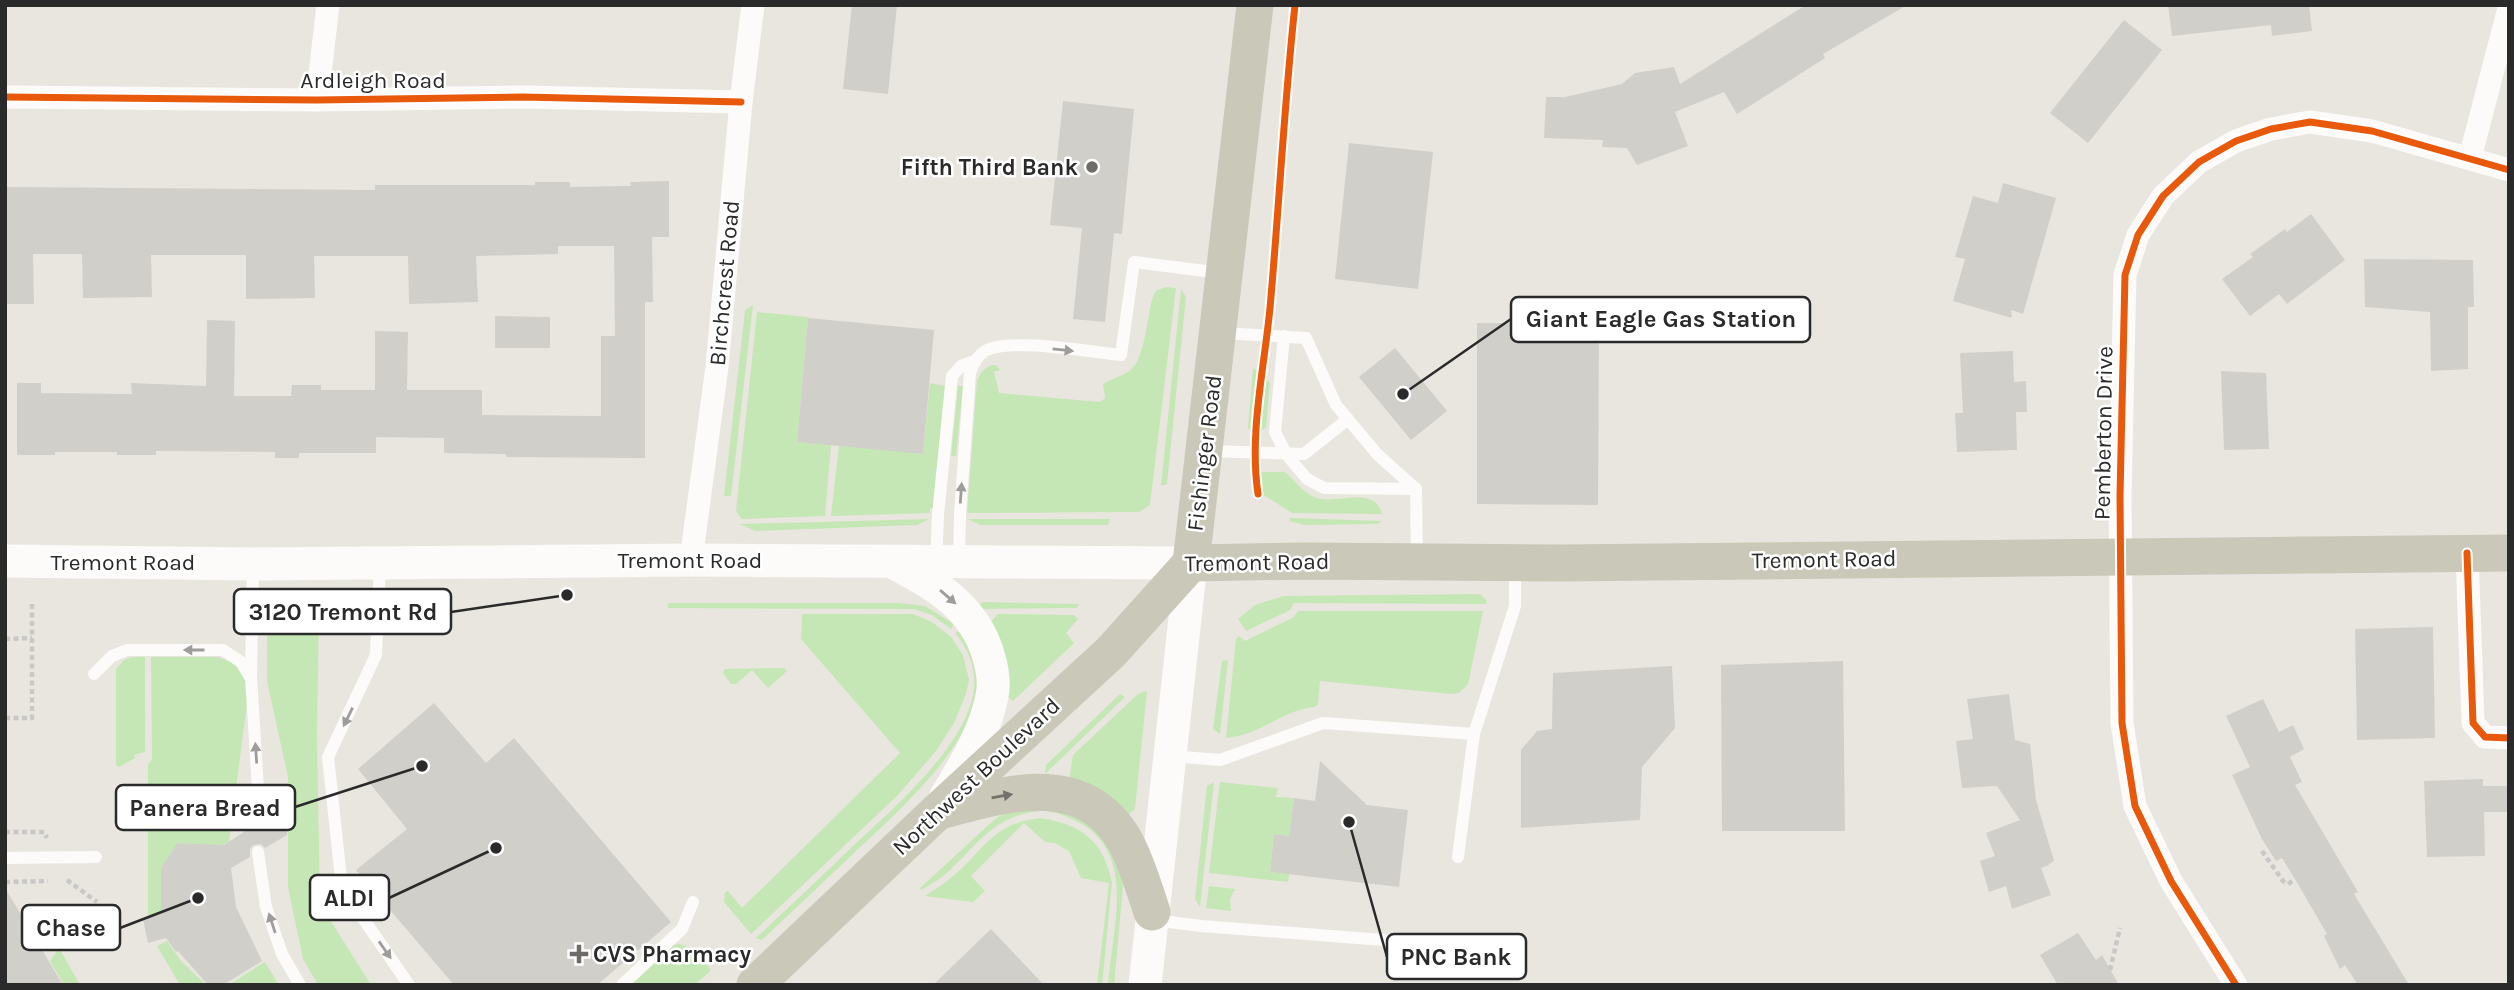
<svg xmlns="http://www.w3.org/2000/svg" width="2514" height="990" font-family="Karla,sans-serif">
  <rect width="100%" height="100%" fill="#e9e6df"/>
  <g fill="#c5e7b5">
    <path d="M1166,287l10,1 -26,217 -11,7 -172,1 10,-133c5,-9 9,-15 19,-15l4,5 -6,2 5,21 101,9 5,-4 -2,-14c11,-7 24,-8 32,-19 13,-19 13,-66 21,-74 3,-2 7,-3 10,-4z"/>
    <polygon points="1181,289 1186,297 1167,484 1161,486"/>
    <polygon points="753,305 731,496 724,496 745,310"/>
    <polygon points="757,312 808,317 797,442 831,445 825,516 742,519 736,511"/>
    <polygon points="1253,368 1259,372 1253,431 1248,428"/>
    <polygon points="1264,377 1270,383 1266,427 1259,433"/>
    <polygon points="930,383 945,386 933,508 930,508 930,513 831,516 839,446 923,453"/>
    <polygon points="958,386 963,386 956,456 951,456"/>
    <path d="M1261,472h24c12,11 20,24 36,27 20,3 55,-12 61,15l-90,-1 -30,-19z"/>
    <polygon points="1290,518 1382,521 1377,524 1305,525 1289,521"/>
    <polygon points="929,519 917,525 755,531 739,524"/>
    <polygon points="968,519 1110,519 1108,525 980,525"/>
    <polygon points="1480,594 1487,601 1486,604 1294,603 1290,610 1246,631 1238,619 1255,605 1284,596"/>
    <polygon points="267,601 352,602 352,617 319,617 317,735 320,904 371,985 318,985 303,959 288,887 288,777 267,681"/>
    <polygon points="983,602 1079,604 1077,608 979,609 980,604"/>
    <polygon points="668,603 900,603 925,606 954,624 951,629 932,615 914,609 668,608"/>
    <path d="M1298,611h185l-15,73 -9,9 -8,1 -131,-13 -2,23 -3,3c-34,3 -55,29 -89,31l10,-99 3,-3 6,5 49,-24z"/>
    <polygon points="802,614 913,614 932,622 951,637 963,655 969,680 966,694 954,723 936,751 898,795 751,934 724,902 725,892 728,891 742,908 900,753 801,639"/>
    <polygon points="998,614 1074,615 1078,619 1066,633 1074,643 1013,701 1007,696 990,623"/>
    <path d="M961,631c7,10 19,36 19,49 -4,65 -84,133 -128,175 -30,28 -60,57 -90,85l-6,-2c32,-30 65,-61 97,-92 38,-35 103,-92 118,-143 8,-25 1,-50 -16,-70z"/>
    <polygon points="132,657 145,657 145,752 134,755 135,758 119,767 116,765 116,669 124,660"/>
    <polygon points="151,657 218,657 236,664 246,680 247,704 229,842 222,845 177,843 161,868 161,914 148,918 148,765 152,759"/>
    <polygon points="1228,660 1220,734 1213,729 1222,661"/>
    <polygon points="784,668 787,671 768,688 752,670 736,684 731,684 723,673 725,669"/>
    <polygon points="1147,691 1135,809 1128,815 1069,781 1073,755 1138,694"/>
    <polygon points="1120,694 1125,697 1045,774 1046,765"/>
    <polygon points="1214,782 1200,907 1195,899 1207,786"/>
    <polygon points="1220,782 1278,788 1276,797 1294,798 1289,836 1274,834 1270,872 1289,874 1288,882 1209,873"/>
    <path d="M1050,804l46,23 25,41 2,18 -9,99h-6c7,-72 34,-154 -61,-174z"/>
    <path d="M1039,805l2,6c-46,4 -61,31 -92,60 -8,8 -18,13 -28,19l-1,-2 75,-69 15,-9z"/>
    <path d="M1040,818c41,6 64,23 72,65l-10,102h-5l12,-102 -28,-5 -12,-27 -14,-8 -10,-1 -21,-19 -53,53 14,15 -12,11 -48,-6c9,-6 19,-12 27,-19 34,-28 39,-53 88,-59z"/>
    <polygon points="1209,886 1235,889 1230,899 1231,911 1206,908"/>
    <polygon points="167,941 181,961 206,985 180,985 157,946"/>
    <polygon points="680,944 691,948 711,970 695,985 628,985 674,945"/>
    <polygon points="59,948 80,985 64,985 50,961"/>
    <polygon points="265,962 279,985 229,985 261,964"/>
  </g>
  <g fill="#d1cfca">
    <polygon points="852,5 897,5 888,94 843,89"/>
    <polygon points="1806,5 1907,5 1823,54 1825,58 1737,114 1724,92 1675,112 1688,146 1637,165 1627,148 1602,147 1603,140 1544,138 1546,97 1565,97 1622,84 1635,73 1674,67 1680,84"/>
    <polygon points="2168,5 2309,5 2312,31 2272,36 2271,25 2172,36"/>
    <polygon points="2124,20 2162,50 2088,143 2050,113"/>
    <polygon points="1063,101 1134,109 1122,234 1114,233 1105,322 1073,319 1082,228 1050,225"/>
    <polygon points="1349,143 1433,152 1418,289 1335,279"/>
    <polygon points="669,181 669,237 652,237 653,302 645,302 645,458 506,457 506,454 444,453 444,438 376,437 376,453 299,453 299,458 275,458 275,452 156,451 156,455 117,455 117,452 55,452 55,455 17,455 17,383 41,383 41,393 132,394 131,383 206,386 207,320 235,321 234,396 291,396 292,385 321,385 321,390 375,390 375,331 408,332 407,390 482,390 482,415 601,416 601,336 615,336 614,246 558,246 558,254 476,256 478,302 409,304 408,256 314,256 315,298 246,299 246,255 151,255 152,297 83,298 82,254 33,254 34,304 5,304 5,187 375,190 375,185 535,185 535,182 570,182 570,187 631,186 630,182"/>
    <polygon points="2003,183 2056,198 2023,314 2011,310 2012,318 1953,301 1965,259 1955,257 1973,196 1998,203"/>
    <polygon points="2311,214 2345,260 2287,304 2279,294 2250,316 2222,279 2253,257 2250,254 2285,229 2287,232"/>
    <polygon points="2364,259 2473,260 2474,307 2468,307 2468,369 2431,371 2430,312 2365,307"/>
    <polygon points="495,316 550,317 550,348 495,348"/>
    <polygon points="808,318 934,330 923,454 797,442"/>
    <polygon points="1477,323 1599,324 1598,505 1477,504"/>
    <polygon points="1395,348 1447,411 1411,440 1359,377"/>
    <polygon points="2013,351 2014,382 2026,381 2027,412 2016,412 2017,450 1957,452 1955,413 1963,413 1960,353"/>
    <polygon points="2221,371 2266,373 2269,449 2224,450"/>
    <polygon points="2433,627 2435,738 2357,740 2355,629"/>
    <polygon points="1843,661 1845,831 1722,831 1721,665"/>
    <polygon points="1672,666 1675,728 1642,767 1640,820 1521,828 1521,750 1537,731 1552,729 1553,673"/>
    <polygon points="2009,694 2015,740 2030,744 2036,800 2054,861 2049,864 2048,862 2049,865 2041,868 2051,895 2012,909 2006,886 1989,892 1980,861 1995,856 1986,833 2020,820 1997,786 1962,788 1956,741 1973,739 1967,699"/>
    <polygon points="2263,699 2279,732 2293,725 2304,749 2290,757 2302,782 2295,785 2358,892 2354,894 2409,985 2358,985 2345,965 2340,969 2324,936 2327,934 2295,879 2282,858 2276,861 2262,839 2232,775 2250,767 2226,716"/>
    <polygon points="434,703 486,763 514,738 671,922 597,985 454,985 356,870 407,829 358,769"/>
    <polygon points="1320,761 1367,805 1408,810 1399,887 1270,872 1274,834 1289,836 1294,798 1315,801"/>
    <polygon points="2483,779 2483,786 2509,786 2509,812 2484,812 2485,856 2427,857 2424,781"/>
    <polygon points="287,803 287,835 265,848 261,844 253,845 250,849 250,857 231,868 236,907 262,961 223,985 208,985 178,951 176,952 166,938 148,943 143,919 161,914 161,868 177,843 224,845 253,826 260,830 265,828 268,824 268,815"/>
    <polygon points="5,888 63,985 5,985"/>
    <polygon points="991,929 1044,985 933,985"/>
    <polygon points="2078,933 2096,960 2102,955 2119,985 2058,985 2040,955"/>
  </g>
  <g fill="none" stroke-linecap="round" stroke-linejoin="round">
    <g stroke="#c8c8c7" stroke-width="4.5" stroke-dasharray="5 3.5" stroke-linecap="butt">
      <polyline points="5,639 32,638"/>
      <polyline points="5,718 32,718 32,603"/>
      <polyline points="5,832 44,832 47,838"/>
      <polyline points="2262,851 2283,881 2288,884 2295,879"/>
      <polyline points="67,880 97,902"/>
      <polyline points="5,882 48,881"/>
      <polyline points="2110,970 2120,928"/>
    </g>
    <g stroke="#fcfbfa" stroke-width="12">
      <polyline points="1222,333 1306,338 1336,405 1378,455 1416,489 1417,560"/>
      <polyline points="1284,336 1275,432 1286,454 1307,479 1324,488 1416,489"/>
      <polyline points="1208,451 1304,454 1348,419"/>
      <polyline points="936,560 938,515 952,376 961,366 975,361"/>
      <path d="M959,561l1,-46 10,-142c3,-9 7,-17 15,-22 24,-14 105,1 136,4l13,-93 87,11"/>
      <polyline points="380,563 376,655 328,757 342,888 409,985"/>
      <polyline points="253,566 251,677 260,821"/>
      <polyline points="94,674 112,656 127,650 223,650 241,662 250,677"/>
      <polyline points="1170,756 1220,760 1323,723 1474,734 1515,606 1515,566"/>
      <polyline points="258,852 266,907 282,954 300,985"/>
      <polyline points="1458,857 1474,734"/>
      <polyline points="5,858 96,857"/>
      <polyline points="1154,920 1201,926 1461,946"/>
      <polyline points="622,985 682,929 693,902"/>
    </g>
    <g stroke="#fcfbfa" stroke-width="23">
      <polyline points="5,97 317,100 523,97 741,102"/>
      <polyline points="317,100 328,5"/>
      <polyline points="2470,158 2509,8"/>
      <polyline points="2467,553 2473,723 2485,737 2509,738"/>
      <polyline points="691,560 717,367 741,102 753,5"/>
      <polyline points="2236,985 2171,881 2135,806 2122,723 2120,495 2125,275 2138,235 2163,196 2199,162 2236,141 2271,129 2310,122 2372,131 2509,170"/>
    </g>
    <g stroke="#fcfbfa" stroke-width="33">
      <polyline points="5,561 253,564 691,560 1191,563 1145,985"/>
      <path d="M896,564c41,21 78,44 92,90 4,13 7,29 4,42 -7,37 -28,70 -47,102"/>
    </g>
    <g stroke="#cac8b8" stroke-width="37">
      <polyline points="1191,563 1306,561 1558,563 2509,553"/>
      <polyline points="1191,563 1255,5"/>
      <path d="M940,811c65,-17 143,-43 185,30 12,22 19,47 27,71"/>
      <polyline points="755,985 936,813 1111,652 1191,563"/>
    </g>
    <g stroke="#fff" stroke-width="11">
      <g id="cycleway">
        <polyline points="5,97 317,100 523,97 741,102"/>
        <path d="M1258,494c-9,-61 6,-124 12,-186 9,-100 14,-202 25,-303"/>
        <polyline points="2467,553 2473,723 2485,737 2509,738"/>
        <polyline points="2236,985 2171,881 2135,806 2122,723 2120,495 2125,275 2138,235 2163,196 2199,162 2236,141 2271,129 2310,122 2372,131 2509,170"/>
      </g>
    </g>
    <use href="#cycleway" stroke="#e8590c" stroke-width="7"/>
  </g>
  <defs><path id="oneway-solid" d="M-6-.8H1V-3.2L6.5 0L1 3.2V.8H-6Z" transform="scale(1.75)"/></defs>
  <g fill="#9e9d9c">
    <use href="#oneway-solid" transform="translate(1063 350) rotate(6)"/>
    <use href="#oneway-solid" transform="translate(961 493) rotate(-86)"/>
    <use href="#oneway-solid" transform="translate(948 597) rotate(41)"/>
    <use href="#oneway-solid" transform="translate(194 650) rotate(180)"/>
    <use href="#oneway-solid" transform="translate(348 717) rotate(116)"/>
    <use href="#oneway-solid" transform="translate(256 753) rotate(-94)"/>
    <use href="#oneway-solid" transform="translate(272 923) rotate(-108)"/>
    <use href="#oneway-solid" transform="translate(385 950) rotate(55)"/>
  </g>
  <use fill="#72716a" href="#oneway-solid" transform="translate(1002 796) rotate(-10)"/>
  <g fill="#6d6c69" stroke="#fff" stroke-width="2.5">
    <circle cx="1092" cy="167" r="7"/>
    <path d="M575.5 943.5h7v7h7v7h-7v7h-7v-7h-7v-7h7z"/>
  </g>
  <g text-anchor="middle" stroke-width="5" stroke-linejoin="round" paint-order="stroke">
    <g font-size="23" fill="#2a2a2a" stroke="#fff">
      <text x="373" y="88">Ardleigh Road</text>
      <text transform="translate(724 283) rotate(-85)" y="8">Birchcrest Road</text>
      <text transform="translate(2103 433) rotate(-89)" y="8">Pemberton Drive</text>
      <text transform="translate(1204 453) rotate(-83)" y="8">Fishinger Road</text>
      <text transform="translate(1824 559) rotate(-1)" y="8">Tremont Road</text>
      <text x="690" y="568">Tremont Road</text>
      <text x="123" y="570">Tremont Road</text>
      <text transform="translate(1257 562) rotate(-1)" y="8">Tremont Road</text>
      <text transform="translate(976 776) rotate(-43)" y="8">Northwest Boulevard</text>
    </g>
    <g font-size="23" font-weight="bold" fill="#2a2a2a" stroke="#fff" text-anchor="end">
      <text x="1078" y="175">Fifth Third Bank</text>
      <text x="593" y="962" text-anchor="start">CVS Pharmacy</text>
    </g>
  </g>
  <path fill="none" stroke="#2a2a2a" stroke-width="2.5" d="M1403 394L1511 319M567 595L451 612M422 766L295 807M496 848L389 898M198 898L120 928M1349 822L1387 957"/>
  <g fill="#2a2a2a" stroke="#fff" stroke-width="2.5">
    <circle cx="1403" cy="394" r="7"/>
    <circle cx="567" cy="595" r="7"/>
    <circle cx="422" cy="766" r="7"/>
    <circle cx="496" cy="848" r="7"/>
    <circle cx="198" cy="898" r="7"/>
    <circle cx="1349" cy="822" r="7"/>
  </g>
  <g fill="#fff" stroke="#2a2a2a" stroke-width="2.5">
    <rect x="1511" y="297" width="299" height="45" rx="7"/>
    <rect x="234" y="589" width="217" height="45" rx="7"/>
    <rect x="116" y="785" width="179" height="45" rx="7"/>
    <rect x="310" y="875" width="79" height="45" rx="7"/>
    <rect x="22" y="905" width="98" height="45" rx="7"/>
    <rect x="1387" y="934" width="139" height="45" rx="7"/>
  </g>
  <g font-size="24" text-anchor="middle" font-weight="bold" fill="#2a2a2a">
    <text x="1661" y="327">Giant Eagle Gas Station</text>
    <text x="343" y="620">3120 Tremont Rd</text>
    <text x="205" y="816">Panera Bread</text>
    <text x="349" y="906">ALDI</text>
    <text x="71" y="936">Chase</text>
    <text x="1456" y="965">PNC Bank</text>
  </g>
  <rect width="2514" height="990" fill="none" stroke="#2a2a2a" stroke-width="14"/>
</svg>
